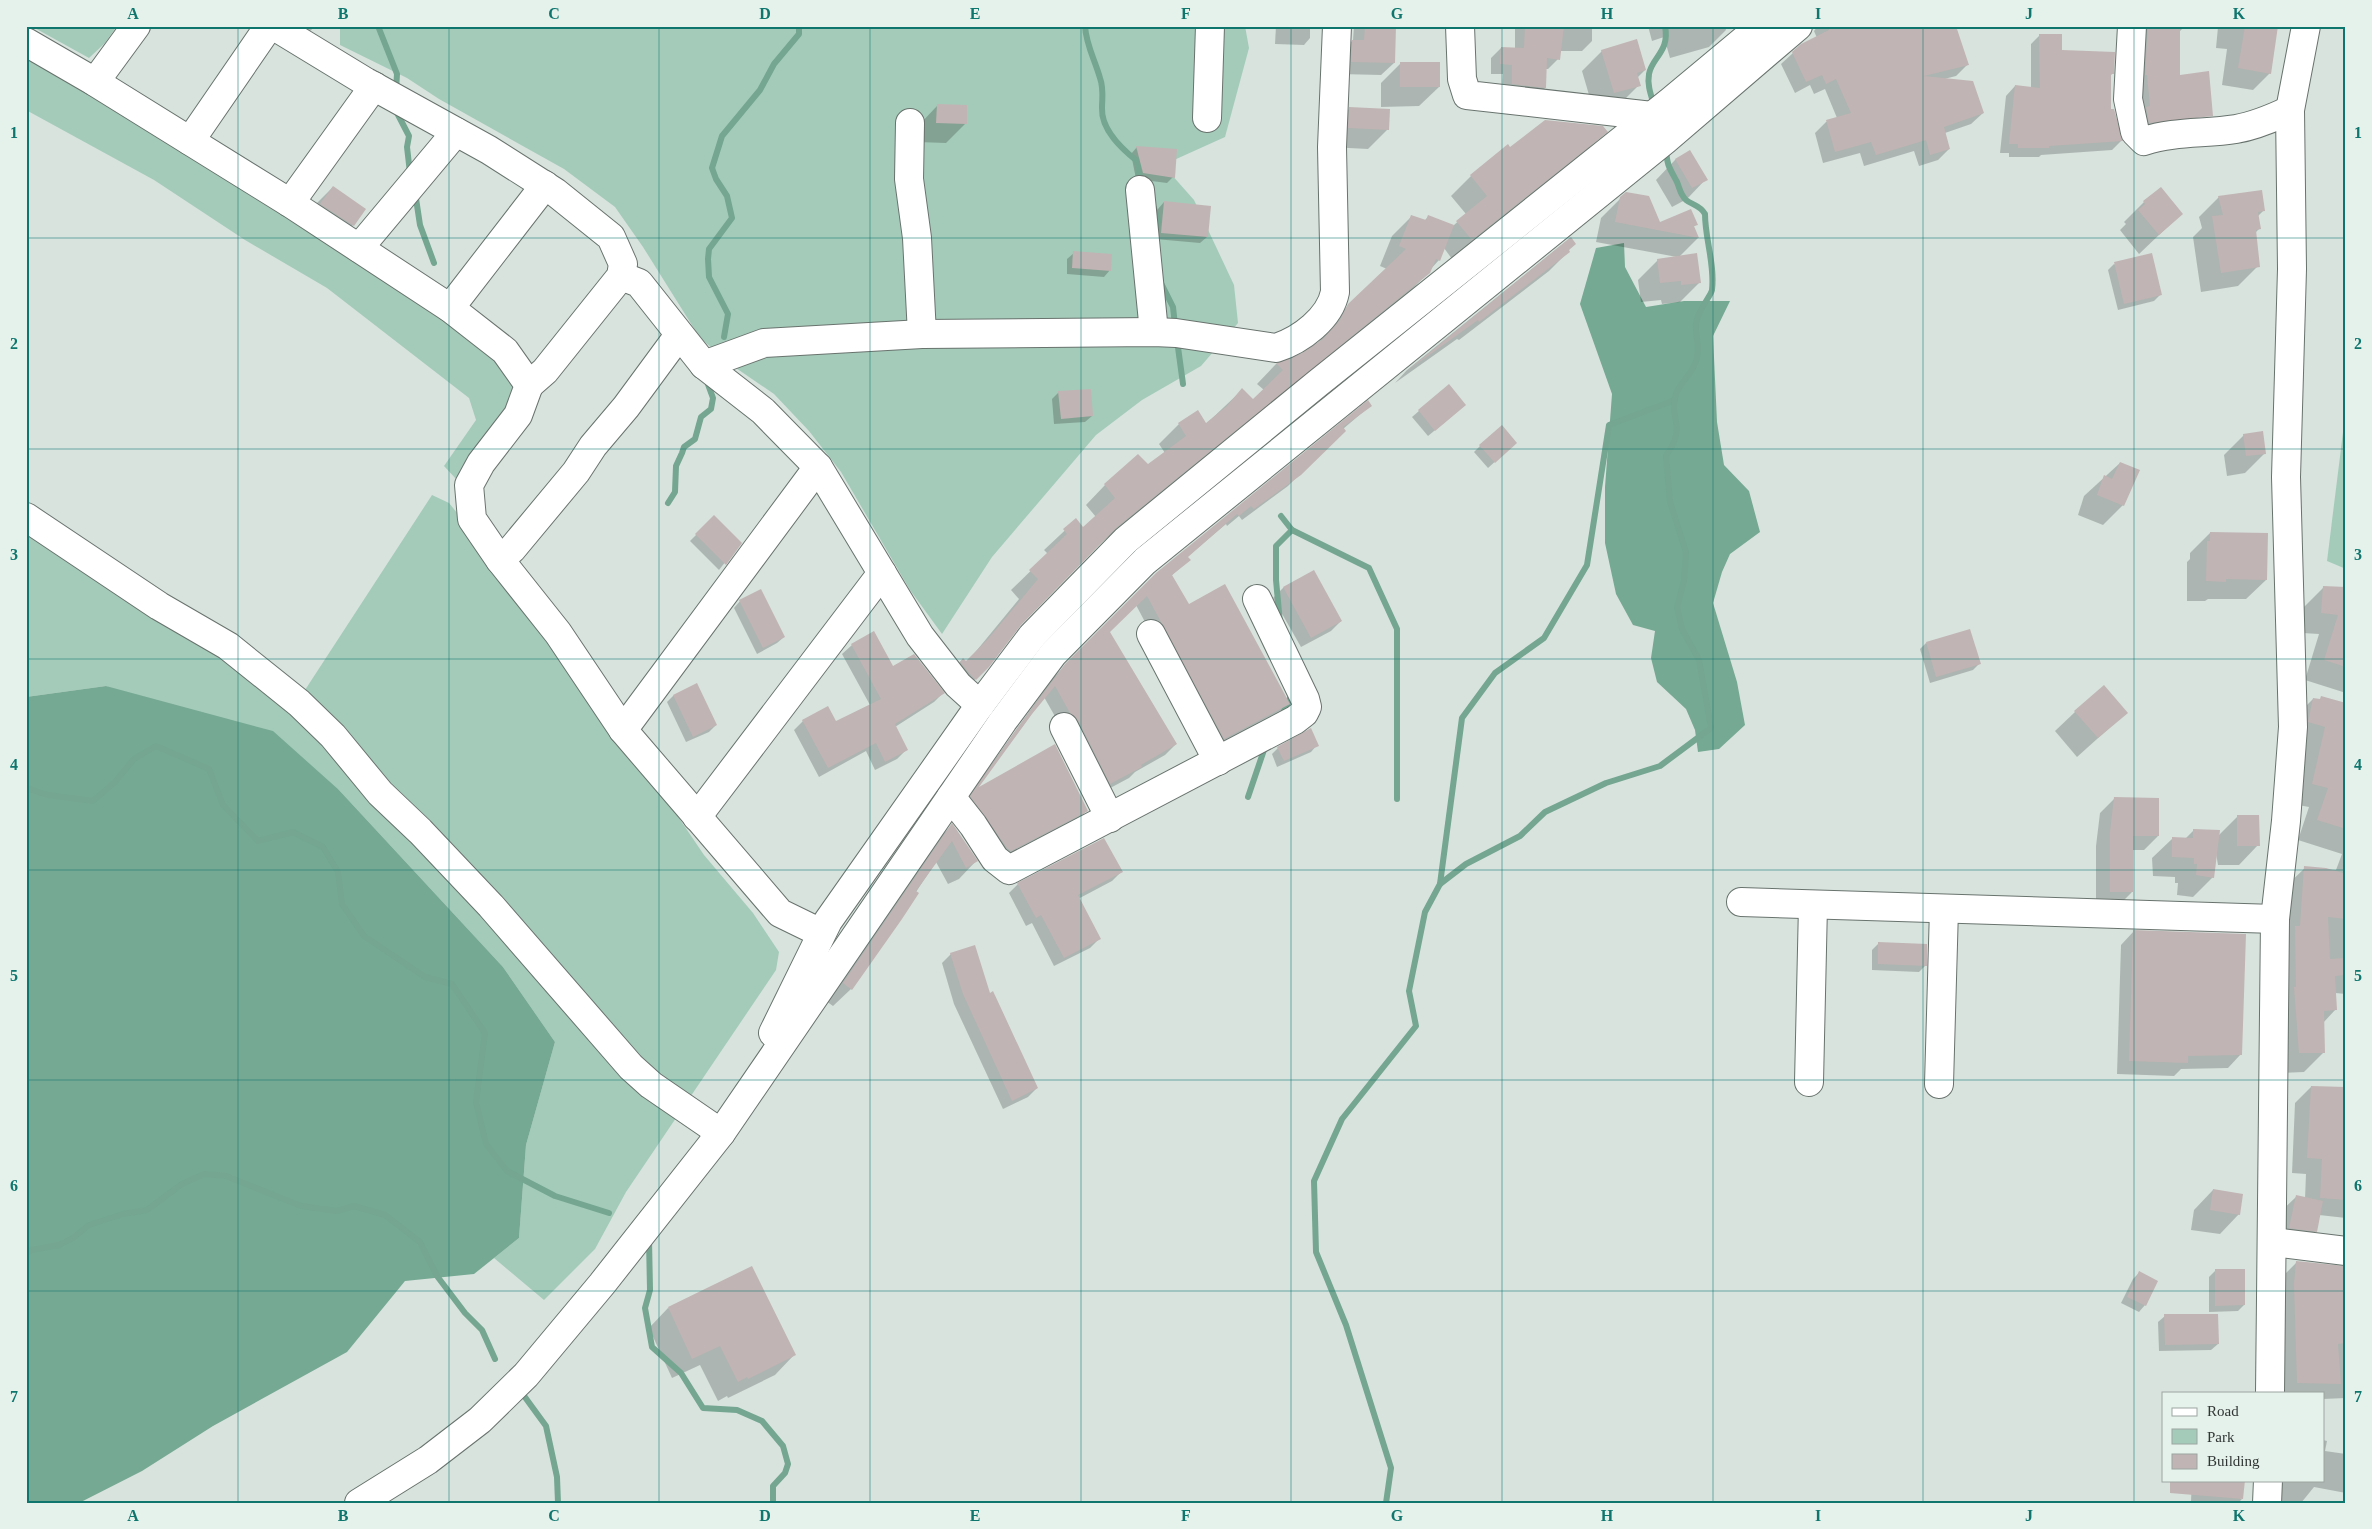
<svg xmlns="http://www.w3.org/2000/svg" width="2372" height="1529" font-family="'Times New Roman',serif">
  <rect width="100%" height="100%" fill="#d8e3de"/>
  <g fill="#a4cbba">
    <polygon points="31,26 117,26 105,43 89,58"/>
    <polygon points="340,26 1245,26 1249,48 1225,137 1163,165 1194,200 1234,285 1238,323 1201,366 1142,400 1096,435 992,557 942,634 910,590 841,472 809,431 774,394 733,366 700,338 643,247 615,207 564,169 439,99 407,78 340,45"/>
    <polygon points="26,54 146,123 495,353 520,400 457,480 444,466 476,420 469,398 327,288 245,240 154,180 26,110"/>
    <polygon points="2346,408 2346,569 2327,561"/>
    <polygon points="432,495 449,503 462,519 643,765 704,855 753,913 779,952 776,970 626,1192 595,1249 544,1300 494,1258 519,1238 526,1145 555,1042 503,967 339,790 106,686 26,697 26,531 305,690"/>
  </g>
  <g fill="#76a993">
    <polygon points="1624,243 1625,267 1646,307 1684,301 1730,301 1713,336 1717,422 1724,465 1749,491 1760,532 1730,554 1722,572 1713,603 1737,682 1745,725 1719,749 1698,752 1695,730 1686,709 1657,682 1651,658 1655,631 1633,625 1616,594 1605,543 1605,487 1612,394 1580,304 1596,248"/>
    <polygon points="106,686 273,731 339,790 503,967 555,1042 526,1145 519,1238 474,1274 405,1281 347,1352 213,1426 142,1471 79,1503 26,1503 26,697"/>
  </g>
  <g fill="#0003">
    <polygon points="254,26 315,26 292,50"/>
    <polygon points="1276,26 1310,26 1310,38 1304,45 1275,44"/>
    <polygon points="1354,26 1395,26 1394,63 1381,75 1339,74 1340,53 1353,40"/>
    <polygon points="1515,26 1592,26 1592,41 1582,51 1559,51 1558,59 1548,69 1545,69 1545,88 1535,98 1502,94 1503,74 1491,74 1491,58 1501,48 1515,48"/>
    <polygon points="1648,26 1725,26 1726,30 1709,47 1670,58 1664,37 1652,41"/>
    <polygon points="1818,26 1955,26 1967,65 1956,76 1944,79 1983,113 1971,124 1945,133 1949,149 1938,160 1919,166 1914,151 1864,166 1860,153 1823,163 1815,133 1826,122 1837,118 1825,89 1814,94 1810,85 1795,93 1781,64 1793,53 1817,38 1814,31"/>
    <polygon points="2131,26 2185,26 2178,33 2179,76 2192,116 2200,118 2190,128 2138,134"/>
    <polygon points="2215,26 2277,26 2270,73 2253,90 2222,85 2227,49 2216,48 2218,27"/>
    <polygon points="2040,35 2061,51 2113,73 2110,76 2110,111 2121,141 2112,150 2041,155 2039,157 2009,157 2009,153 2000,153 2006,96 2015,86 2031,88 2031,44"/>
    <polygon points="1602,51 1645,70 1637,78 1639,85 1619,105 1594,112 1582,71"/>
    <polygon points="1401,63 1439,87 1419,106 1381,107 1381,83"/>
    <polygon points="937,106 966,123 946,143 917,142 918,126"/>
    <polygon points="1350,108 1388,129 1368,149 1329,147 1330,128"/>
    <polygon points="1606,131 1586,151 1452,259 1444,248 1439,260 1409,293 1097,546 1020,624 988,666 956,699 943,679 963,659 966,662 968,661 1019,599 1011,590 1048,554 1044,550 1076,520 1083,529 1096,517 1086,505 1105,485 1148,466 1165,453 1159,444 1179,424 1197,412 1205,425 1242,390 1253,400 1264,390 1257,384 1276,364 1303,355 1320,341 1328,325 1387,269 1380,266 1392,236 1412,216 1424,221 1429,216 1453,226 1466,214 1451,196 1471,176 1507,146 1510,149"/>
    <polygon points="1137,147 1173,177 1167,183 1136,179 1131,154"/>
    <polygon points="1689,152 1706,179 1687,199 1672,207 1656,180 1675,160"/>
    <polygon points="333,187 364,209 353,225 333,245 313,207"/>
    <polygon points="2219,197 2264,210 2258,216 2259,229 2255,233 2258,266 2238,286 2201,292 2193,237 2202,228 2199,217"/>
    <polygon points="1621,198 1659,223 1696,225 1693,227 1698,238 1679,257 1700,282 1680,302 1662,304 1661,300 1641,302 1638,280 1658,260 1677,257 1596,242 1601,218"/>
    <polygon points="1164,202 1207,237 1200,243 1155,239 1158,209"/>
    <polygon points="2144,202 2181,214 2139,254 2120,230 2126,224 2124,222"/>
    <polygon points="1570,238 1569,251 1549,271 1459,340 1457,339 1395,383 1407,370"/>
    <polygon points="1074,253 1110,270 1104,277 1067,274 1067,259"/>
    <polygon points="2114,264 2161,294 2154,301 2118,310 2108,270"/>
    <polygon points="1448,386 1458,411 1428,436 1412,417"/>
    <polygon points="1059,392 1092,416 1085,422 1054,424 1052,399"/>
    <polygon points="1368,402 1370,406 1343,429 1344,430 1288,486 1242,520 1239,516 1227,526 1226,524 1187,557 1189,560 1171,576 1188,606 1289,704 1277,715 1213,750 1136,605 1109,632 1176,744 1165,755 1135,772 1129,778 1099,794 1044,697 975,791 1087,810 1076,822 999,862 960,808 1054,677 1156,574"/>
    <polygon points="2244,435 2265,453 2245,473 2227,476 2224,455"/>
    <polygon points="1480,446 1509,449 1488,468 1474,452"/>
    <polygon points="2120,463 2123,505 2103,525 2078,515 2084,496"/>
    <polygon points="714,517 740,543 719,570 690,541"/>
    <polygon points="2210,533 2266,580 2246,599 2208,599 2205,601 2187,601 2187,562 2190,559 2190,553"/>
    <polygon points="1313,572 1341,621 1331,631 1301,647 1273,598 1283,588"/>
    <polygon points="2324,587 2346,589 2346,693 2305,680 2319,634 2302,633 2304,607"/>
    <polygon points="740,601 784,637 777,643 757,654 734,608"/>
    <polygon points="1926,643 1980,663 1973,670 1930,683 1920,649"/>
    <polygon points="852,645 943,693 934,702 895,727 906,750 897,759 875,770 866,751 819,777 794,730 803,721 836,722 870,705 842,654"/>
    <polygon points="697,685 716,725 709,732 686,742 667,702 673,696"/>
    <polygon points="2313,699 2346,704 2346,994 2335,993 2336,1009 2323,1023 2324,1052 2304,1072 2279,1073 2285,887 2305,868 2336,870 2342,854 2298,840 2309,807 2293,804 2306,747 2289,741 2293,719"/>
    <polygon points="2075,712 2126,713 2077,757 2055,731"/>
    <polygon points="1317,745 1311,752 1277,767 1272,754 1278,748"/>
    <polygon points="2115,798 2158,836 2144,850 2132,850 2132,892 2118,906 2096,905 2096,846 2100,813"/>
    <polygon points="2237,817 2258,845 2239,865 2218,865 2216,853 2213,877 2193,897 2177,895 2178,883 2175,883 2175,877 2153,876 2152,858 2172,839 2185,839 2193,831 2218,836"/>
    <polygon points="952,825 976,861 959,879 948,884 936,862 851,989 833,1006 826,1001 934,843"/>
    <polygon points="1121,872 1112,881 1078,899 1099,939 1090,948 1054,966 1032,923 1026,926 1009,893 1018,884"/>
    <polygon points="2134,931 2241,1054 2228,1068 2181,1069 2174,1076 2117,1074 2121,945"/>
    <polygon points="1879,943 1926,965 1919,972 1872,970 1872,950"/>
    <polygon points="951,954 1037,1088 1028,1097 1003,1109 954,1004 942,963"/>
    <polygon points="2311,1087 2346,1088 2346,1218 2319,1215 2316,1231 2296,1251 2276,1216 2296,1197 2305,1199 2306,1174 2292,1173 2295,1103"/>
    <polygon points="2213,1190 2239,1214 2220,1234 2191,1230 2194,1210"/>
    <polygon points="2297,1262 2346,1268 2346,1398 2323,1399 2323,1393 2282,1393 2281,1278"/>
    <polygon points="2215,1271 2244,1305 2238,1311 2209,1312 2209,1277"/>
    <polygon points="2139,1273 2145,1305 2139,1312 2121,1303 2133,1279"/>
    <polygon points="668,1308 794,1355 775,1375 728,1398 727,1396 718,1401 700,1365 672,1378 649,1328"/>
    <polygon points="2165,1316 2218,1344 2211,1350 2159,1351 2158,1322"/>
    <polygon points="2323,1440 2327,1441 2325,1451 2346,1454 2346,1493 2314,1487 2301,1503 2271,1503 2275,1480 2323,1480"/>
    <polygon points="2192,1480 2242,1499 2238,1503 2191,1501"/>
  </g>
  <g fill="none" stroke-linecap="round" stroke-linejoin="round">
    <g stroke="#74a691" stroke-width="6">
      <polyline points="378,26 397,74 396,90"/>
      <path d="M1085,26c1,19 10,34 15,52 4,11 2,20 2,30 -1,22 20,41 35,53l4,23"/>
      <path d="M1654,105c-3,-10 -7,-20 -5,-31 3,-17 21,-22 16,-48"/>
      <polyline points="394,107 409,136 407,147 410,173"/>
      <polyline points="415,192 420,225 434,263"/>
      <polyline points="1154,208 1158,221 1156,232"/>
      <polyline points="1160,281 1173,307 1175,325"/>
      <polyline points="724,337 728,314 709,277 708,259 709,249 732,218 727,196 716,179 712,168 722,136 760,90 774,64 799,34 799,26"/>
      <polyline points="1177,340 1183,384"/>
      <polyline points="668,503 675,492 676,466 682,453 684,447 695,439 701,417 711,409 713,398 706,379"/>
      <polyline points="1292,530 1369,568 1397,629 1397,799"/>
      <polyline points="1280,623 1276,580 1276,546 1292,530 1281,516"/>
      <polyline points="1282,715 1292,694"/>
      <polyline points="26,788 48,795 93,801 115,782 134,759 156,746 209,769 223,805 258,841 293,832 323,847 338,872 342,904 364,936 425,977 452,984 485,1033 476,1102 486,1144 507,1171 555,1196 609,1213"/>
      <polyline points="1248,797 1266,744"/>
      <polyline points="1440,884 1462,718 1495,673 1544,638 1587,565 1609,425 1675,400"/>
      <polyline points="649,1239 650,1290 645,1308 652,1347 681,1373 703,1408 737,1410 762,1421 783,1446 788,1464 785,1473 773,1486 773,1503"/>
      <polyline points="26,1253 32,1250 59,1245 73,1238 89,1225 123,1214 147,1210 182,1184 204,1174 226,1176 301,1206 337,1211 354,1206 385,1215 420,1242 437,1276 465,1313 482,1330 495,1359"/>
      <polyline points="519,1389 546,1426 557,1477 558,1503"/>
      <path d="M1386,1503l5,-35 -45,-143 -30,-73 -2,-71 28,-62 74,-93 -7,-35 16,-79 15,-28 26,-20 54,-28 25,-24 61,-29 54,-17 51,-38 -12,-68 -17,-31 -5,-22 7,-26 2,-29 -16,-50 -4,-46c22,-32 2,-36 10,-62 4,-12 18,-21 21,-36 3,-11 -2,-23 -1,-34 1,-13 15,-28 16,-34 3,-26 -7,-51 -7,-76 -5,-9 -13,-9 -19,-14 -6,-6 -6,-11 -9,-18 -8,-15 -10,-16 -11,-34"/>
    </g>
  </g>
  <g fill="#c0b4b4">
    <polygon points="1365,26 1396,26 1395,63 1351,62 1352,40 1364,40"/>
    <polygon points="1525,26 1564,26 1560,60 1547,58 1546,88 1512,84 1512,65 1500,64 1501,47 1524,48"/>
    <polygon points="1828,26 1956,26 1969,65 1924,76 1973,81 1984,113 1944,127 1950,149 1930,155 1926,140 1876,155 1871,142 1835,152 1826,120 1851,113 1836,79 1826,84 1822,75 1806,82 1792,52 1801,44 1829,30"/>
    <polygon points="2148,26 2180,26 2180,75 2209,71 2213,116 2149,123 2146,107 2150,106 2147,75 2145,75"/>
    <polygon points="2245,26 2278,26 2271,74 2238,68"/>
    <polygon points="2039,34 2062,34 2062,50 2115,52 2114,74 2111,74 2111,109 2114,109 2123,141 2049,146 2049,148 2018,148 2018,144 2009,144 2015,85 2040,88"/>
    <polygon points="1637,39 1646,70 1637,73 1641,86 1614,93 1601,50"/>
    <rect x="1400" y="62" width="40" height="25"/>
    <polygon points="937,104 967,105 967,124 936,123"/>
    <polygon points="1349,107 1390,109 1389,130 1348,128"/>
    <polygon points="1545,120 1603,126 1608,132 1472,240 1456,221 1487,196 1470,175 1508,144 1510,147"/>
    <polygon points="1136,146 1177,149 1175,178 1143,173"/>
    <polygon points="1690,150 1708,180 1692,188 1675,159"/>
    <polygon points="333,186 366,209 354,226 320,204"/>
    <polygon points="2161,187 2183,214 2159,235 2138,210 2145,204 2143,201"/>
    <polygon points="2262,190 2265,211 2258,212 2261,229 2256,230 2260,267 2221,273 2212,216 2223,215 2218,196"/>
    <polygon points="1626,192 1649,196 1660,222 1691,209 1698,225 1694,226 1699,238 1615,222 1620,197"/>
    <polygon points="1164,201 1211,206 1208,237 1161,233"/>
    <polygon points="1411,215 1426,220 1428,215 1454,225 1440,261 1436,259 1430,273 1116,528 1021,625 989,667 976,680 970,674 960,662 963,658 966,661 988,639 1038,579 1029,570 1067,534 1063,529 1076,518 1083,527 1115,498 1104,484 1138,454 1148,464 1186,436 1178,423 1198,410 1206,423 1227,406 1242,388 1253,399 1283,370 1276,363 1302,353 1323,339 1340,320 1348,304 1406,249 1399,246"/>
    <polygon points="1571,237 1576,244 1569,250 1570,252 1479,322 1478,320 1407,371"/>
    <polygon points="1073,251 1112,254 1111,271 1072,268"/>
    <polygon points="1697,253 1701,283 1681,285 1681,281 1660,283 1657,259"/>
    <polygon points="2152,253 2162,295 2124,304 2114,262"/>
    <polygon points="1449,384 1466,405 1435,431 1418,410"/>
    <polygon points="1091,389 1093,416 1061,419 1058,391"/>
    <polygon points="1368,400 1372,406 1343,427 1346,431 1301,475 1254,509 1251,506 1239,516 1237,514 1188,557 1191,560 1172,575 1189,604 1225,584 1290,704 1224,739 1147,596 1110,632 1177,744 1141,765 1142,767 1110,784 1078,720 1070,713 1055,686 1032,714 979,787 1055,744 1088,811 1011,851 1007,848 970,796 1016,730 1065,664 1156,573"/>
    <polygon points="1502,425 1517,443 1495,463 1479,445"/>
    <polygon points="2263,431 2266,454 2246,456 2243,434"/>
    <polygon points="2120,462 2140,470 2124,506 2097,495 2104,475 2112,479"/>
    <polygon points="714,515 742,543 726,565 695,534"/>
    <polygon points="2210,532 2268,533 2267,580 2226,579 2226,582 2206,581 2207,541 2210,541"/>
    <polygon points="1314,570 1342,621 1311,638 1283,587"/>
    <polygon points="2323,586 2346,587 2346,667 2324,660 2338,615 2321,613"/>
    <polygon points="761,589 785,637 763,648 739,600"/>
    <polygon points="1970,629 1981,664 1936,677 1926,642"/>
    <polygon points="874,631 893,666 914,654 945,693 895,724 908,750 885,762 876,743 828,768 802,720 828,706 836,721 881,699 851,644"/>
    <polygon points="697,683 717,725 693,737 673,695"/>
    <polygon points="2104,685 2128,713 2098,738 2074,711"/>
    <polygon points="2321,696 2346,703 2346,829 2317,820 2328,788 2312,784 2325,727 2308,722 2313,698 2320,699"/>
    <polygon points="1311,728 1319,746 1284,761 1277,747"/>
    <polygon points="2114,797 2159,798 2159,836 2133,836 2133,892 2110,892 2110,832"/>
    <polygon points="2237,815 2259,815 2260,846 2237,846"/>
    <polygon points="952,823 978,861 966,868 952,841 916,891 919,893 902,919 852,990 843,983"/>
    <polygon points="2193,829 2220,830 2214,878 2196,875 2197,864 2194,864 2194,858 2172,857 2172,837 2193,838"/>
    <polygon points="1104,838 1123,872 1078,895 1101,939 1064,958 1041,915 1036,918 1017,883"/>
    <polygon points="2304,866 2326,868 2346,874 2346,919 2328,917 2330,959 2345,958 2345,975 2335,976 2337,1010 2324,1011 2325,1053 2299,1053 2294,987 2296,987 2295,926 2300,926"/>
    <polygon points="2133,930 2246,934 2242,1055 2188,1056 2188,1063 2129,1061"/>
    <polygon points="1878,942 1927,944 1927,966 1878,964"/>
    <polygon points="975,945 990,993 993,991 1038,1088 1012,1101 963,994 950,953"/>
    <polygon points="2311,1086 2346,1087 2346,1200 2320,1198 2322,1159 2307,1158"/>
    <polygon points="2213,1189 2243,1194 2240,1215 2210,1210"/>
    <polygon points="2296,1195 2323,1201 2317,1232 2289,1228"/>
    <polygon points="2296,1261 2345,1266 2346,1343 2338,1344 2341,1384 2297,1383 2294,1284"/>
    <polygon points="752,1266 796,1355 748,1379 747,1377 738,1382 720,1346 692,1359 668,1307"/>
    <polygon points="2215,1269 2245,1269 2245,1305 2215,1306"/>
    <polygon points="2139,1271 2158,1281 2146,1306 2127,1297"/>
    <polygon points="2164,1314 2218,1314 2219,1344 2165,1345"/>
    <polygon points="2170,1480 2245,1480 2243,1499 2170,1493"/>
  </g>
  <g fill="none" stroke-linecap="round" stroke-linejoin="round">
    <g stroke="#69736e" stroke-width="30">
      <g id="minor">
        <polyline points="274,26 366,82 489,150 555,192 611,237 623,264 621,276 545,371 529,385"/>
        <polyline points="1460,26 1462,79 1467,95 1652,116"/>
        <path d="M2132,26l-4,73 7,33 9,9c30,-10 61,-7 92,-12 18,-3 37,-11 54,-19"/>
        <polyline points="26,42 95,82 290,203 450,308 505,351 529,385 518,415 481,463 469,485 472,519 500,560 558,633 623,730 780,913 821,933"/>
        <polyline points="95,82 136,26"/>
        <polyline points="1207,118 1210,26"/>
        <polyline points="910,123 909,179 917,238 922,334"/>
        <polyline points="190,141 269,26"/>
        <polyline points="1140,190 1154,332"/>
        <polyline points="290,203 374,86"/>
        <polyline points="359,248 456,132"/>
        <polyline points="621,276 639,283 704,365 763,411 818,467 920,636 958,685 980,705"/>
        <polyline points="450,308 545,185"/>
        <path d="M704,365l60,-22 158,-9 232,-2 22,1 100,15c25,-8 54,-30 59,-56l-3,-145 5,-121"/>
        <polyline points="26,517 159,606 228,646 299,703 333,736 380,793 420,831 491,906 631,1067 651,1085 721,1133"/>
        <polyline points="500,560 512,549 576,472 593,446 626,407 679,335"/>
        <polyline points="1151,634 1218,761"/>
        <polyline points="1064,727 1110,818"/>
        <polyline points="623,730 818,467"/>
        <polyline points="951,797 973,825 995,859 1009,870 1295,720 1304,713 1307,707 1305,699 1257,599"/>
        <polyline points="697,817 882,573"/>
        <polyline points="1741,902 2275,919"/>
        <polyline points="773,1033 828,921 980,705 1032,636 1126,540 1318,383 1671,101 1761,26"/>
        <polyline points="1809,1082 1813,905"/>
        <polyline points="1939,1084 1944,909"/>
        <polyline points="2273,1242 2346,1251"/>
        <polyline points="2270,1393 2275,919 2286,821 2293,727 2286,477 2292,269 2290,110 2306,26"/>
        <polyline points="359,1503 428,1460 480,1420 526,1375 602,1284 721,1133 1003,721 1053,654 1145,561 1665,140 1798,26"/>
        <polyline points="2267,1503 2268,1480"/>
      </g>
    </g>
    <use href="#minor" stroke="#fff" stroke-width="28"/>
  </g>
  <path fill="none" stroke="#0f766e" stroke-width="1" stroke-opacity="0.55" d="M238,26v1477M449,26v1477M659,26v1477M870,26v1477M1081,26v1477M1291,26v1477M1502,26v1477M1713,26v1477M1923,26v1477M2134,26v1477M26,238h2320M26,449h2320M26,659h2320M26,870h2320M26,1080h2320M26,1291h2320"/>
  <rect width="2372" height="1529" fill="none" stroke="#e5f1eb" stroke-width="55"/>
  <rect x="2162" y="1392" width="162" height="90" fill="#e5f1eb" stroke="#9da6a2"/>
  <rect x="2172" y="1408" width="25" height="8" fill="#ffffff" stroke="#9da6a2"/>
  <text x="2207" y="1416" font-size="15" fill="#313634">Road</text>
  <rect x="2172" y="1429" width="25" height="15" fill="#a4cbba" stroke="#9da6a2"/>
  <text x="2207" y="1442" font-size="15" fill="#313634">Park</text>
  <rect x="2172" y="1454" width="25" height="15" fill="#c0b4b4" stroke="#9da6a2"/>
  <text x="2207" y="1466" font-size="15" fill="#313634">Building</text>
  <rect x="28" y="28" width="2316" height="1474" fill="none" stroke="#0f766e" stroke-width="2"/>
  <g font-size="16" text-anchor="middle" font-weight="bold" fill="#0f766e">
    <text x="133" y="19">A</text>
    <text x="343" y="19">B</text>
    <text x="554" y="19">C</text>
    <text x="765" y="19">D</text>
    <text x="975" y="19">E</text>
    <text x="1186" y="19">F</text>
    <text x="1397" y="19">G</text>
    <text x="1607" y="19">H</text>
    <text x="1818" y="19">I</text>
    <text x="2029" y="19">J</text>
    <text x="2239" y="19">K</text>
    <text x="14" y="138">1</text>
    <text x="2358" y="138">1</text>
    <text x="14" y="349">2</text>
    <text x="2358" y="349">2</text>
    <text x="14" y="560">3</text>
    <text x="2358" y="560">3</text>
    <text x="14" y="770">4</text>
    <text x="2358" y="770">4</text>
    <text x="14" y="981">5</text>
    <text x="2358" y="981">5</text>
    <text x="14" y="1191">6</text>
    <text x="2358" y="1191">6</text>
    <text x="14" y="1402">7</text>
    <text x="2358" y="1402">7</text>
    <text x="133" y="1521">A</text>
    <text x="343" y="1521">B</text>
    <text x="554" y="1521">C</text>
    <text x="765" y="1521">D</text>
    <text x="975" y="1521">E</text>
    <text x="1186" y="1521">F</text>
    <text x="1397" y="1521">G</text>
    <text x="1607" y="1521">H</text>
    <text x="1818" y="1521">I</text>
    <text x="2029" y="1521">J</text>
    <text x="2239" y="1521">K</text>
  </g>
</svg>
